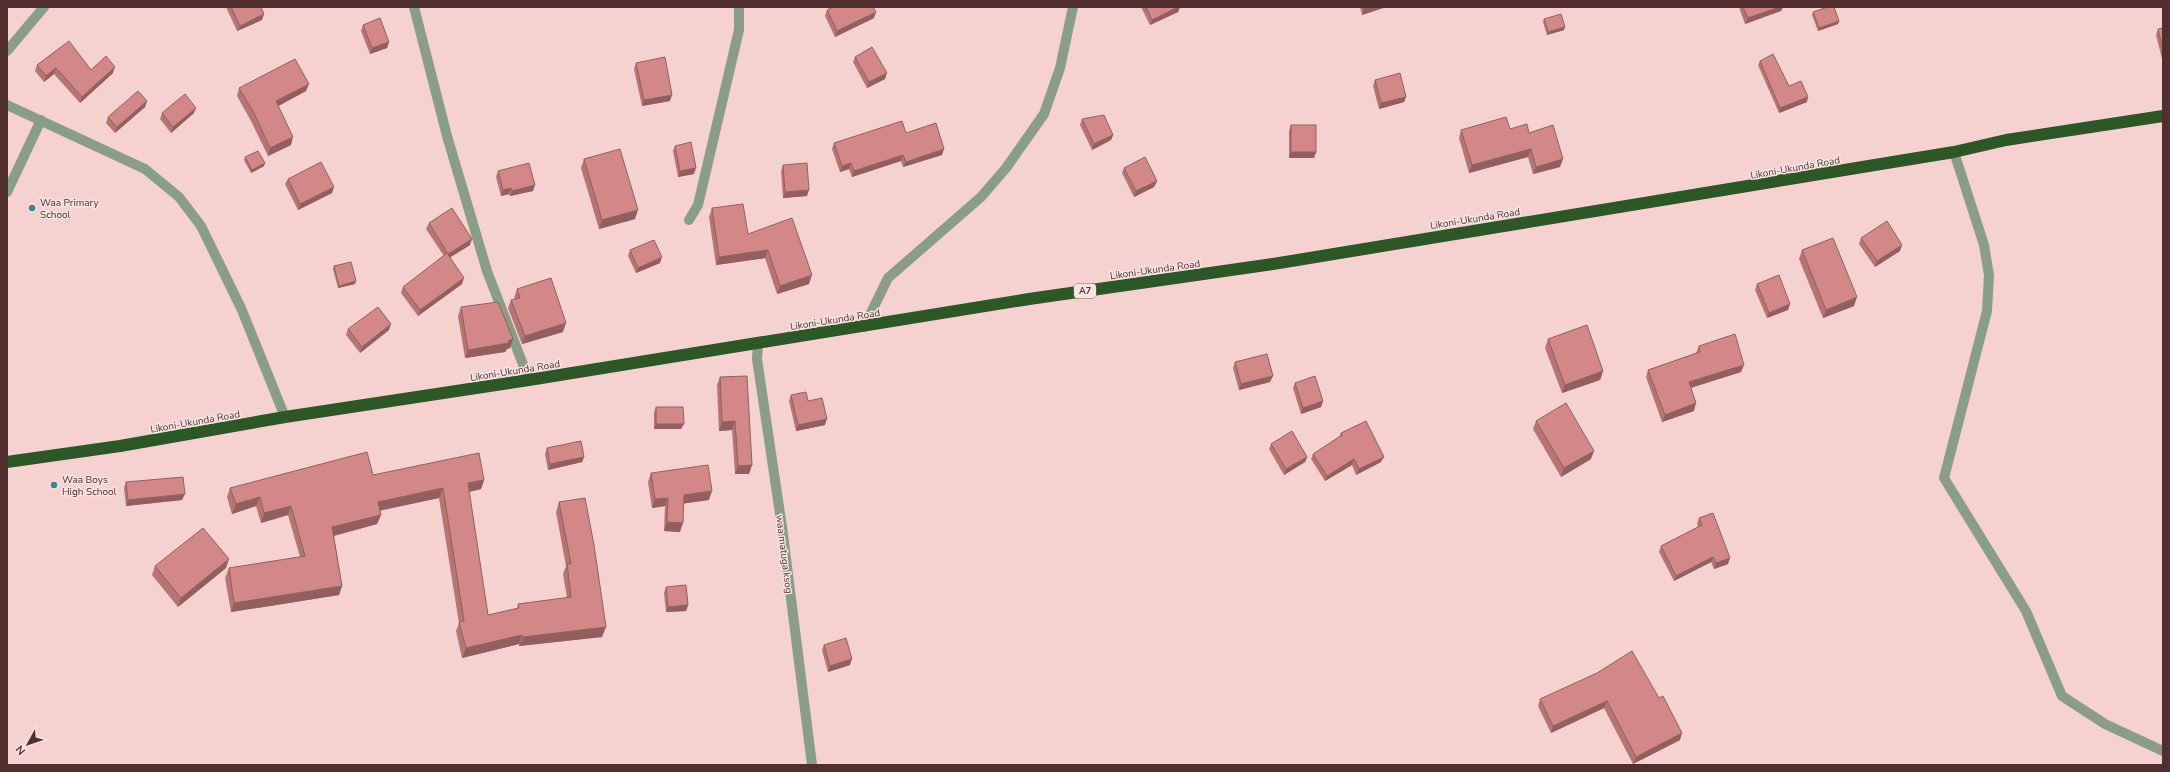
<svg xmlns="http://www.w3.org/2000/svg" width="2170" height="772" font-family="'Nunito Sans',sans-serif">
  <rect width="100%" height="100%" fill="#f5d2d0"/>
  <g fill="none" stroke-linecap="round" stroke-linejoin="round">
    <g stroke="#8a9e87" stroke-width="10">
      <polyline points="414,7 447,136 487,271 529,380"/>
      <polyline points="7,51 44,7"/>
      <polyline points="7,105 145,169 179,197 201,226 241,308 285,417"/>
      <polyline points="1954,152 1984,245 1989,275 1987,311 1944,478 2026,611 2062,696 2105,724 2163,751"/>
      <polyline points="7,192 41,120"/>
      <polyline points="689,220 698,205 739,30 739,7"/>
      <polyline points="864,327 888,278 981,197 1006,168 1044,114 1060,68 1073,7"/>
      <polyline points="758,342 757,359 782,527 812,765"/>
    </g>
    <polyline stroke="#2d5726" stroke-width="12" points="7,462 120,446 285,417 529,380 1029,299 1273,264 1954,152 2006,140 2163,116"/>
  </g>
  <g fill="#b47573">
    <polygon points="226,7 261,7 262,20 237,31"/>
    <polygon points="1141,7 1180,7 1178,12 1150,25"/>
    <polygon points="1360,7 1386,7 1362,15"/>
    <polygon points="1739,7 1783,7 1781,11 1745,24"/>
    <polygon points="827,10 874,18 835,37 825,16"/>
    <polygon points="1813,12 1839,21 1838,24 1818,31 1812,15"/>
    <polygon points="1544,19 1564,30 1547,35 1543,22"/>
    <polygon points="363,25 389,42 387,48 370,54 361,31"/>
    <polygon points="2163,28 2163,63 2156,35 2158,29"/>
    <polygon points="855,57 885,79 867,88 853,62"/>
    <polygon points="1760,61 1807,102 1779,113 1758,65"/>
    <polygon points="636,63 670,101 642,106 634,69"/>
    <polygon points="37,65 91,70 113,73 80,103 54,74 44,82 35,71"/>
    <polygon points="1375,80 1406,97 1404,102 1379,109 1373,86"/>
    <polygon points="239,88 306,91 278,106 291,145 268,156 251,121 237,96"/>
    <polygon points="147,101 145,107 115,133 106,123 108,117"/>
    <polygon points="162,113 194,113 171,133 160,119"/>
    <polygon points="1082,119 1113,135 1111,140 1092,150 1080,125"/>
    <polygon points="1291,125 1316,152 1314,158 1289,158 1289,131"/>
    <polygon points="1510,129 1529,133 1560,167 1533,174 1528,157 1469,173 1459,138 1461,130"/>
    <polygon points="906,133 942,155 903,167 901,161 852,177 849,169 840,172 832,149 834,143"/>
    <polygon points="675,146 694,174 678,177 673,151"/>
    <polygon points="245,157 264,166 251,173 244,160"/>
    <polygon points="584,159 635,219 599,229 581,168"/>
    <polygon points="783,165 807,196 783,198 781,171"/>
    <polygon points="1124,168 1157,181 1154,187 1134,197 1122,173"/>
    <polygon points="498,171 533,191 510,196 509,194 501,196 496,177"/>
    <polygon points="288,179 332,193 298,210 285,184"/>
    <polygon points="712,208 748,234 809,284 777,294 765,258 716,265 709,217"/>
    <polygon points="429,223 470,245 450,257 462,284 418,316 401,293 403,287 444,256 426,229"/>
    <polygon points="1861,238 1900,251 1875,267 1859,244"/>
    <polygon points="630,250 660,263 636,273 628,256"/>
    <polygon points="1802,250 1854,306 1823,318 1799,259"/>
    <polygon points="334,266 355,284 338,288 333,269"/>
    <polygon points="1757,284 1790,304 1788,310 1767,318 1755,290"/>
    <polygon points="517,289 563,332 522,344 508,308 511,300 515,299 514,298"/>
    <polygon points="461,307 513,339 510,348 507,349 505,352 465,358 458,316"/>
    <polygon points="348,329 389,330 360,353 346,335"/>
    <polygon points="1548,339 1603,371 1600,380 1562,393 1545,348"/>
    <polygon points="1699,346 1741,372 1691,388 1694,411 1662,422 1646,377 1648,370 1696,353"/>
    <polygon points="1235,362 1270,382 1239,390 1233,368"/>
    <polygon points="720,377 752,465 749,474 735,474 732,430 719,431 717,385"/>
    <polygon points="1295,383 1323,401 1321,407 1301,414 1293,388"/>
    <polygon points="791,395 808,401 825,425 796,431 789,401"/>
    <polygon points="656,407 681,429 654,429 654,413"/>
    <polygon points="1536,421 1591,459 1561,477 1533,429"/>
    <polygon points="1341,433 1381,462 1356,475 1352,465 1325,481 1311,459 1313,454 1339,437"/>
    <polygon points="1271,444 1307,457 1305,462 1284,475 1269,449"/>
    <polygon points="547,448 584,457 582,462 548,470 545,454"/>
    <polygon points="651,473 709,500 684,503 680,532 664,531 665,506 652,508 648,482"/>
    <polygon points="373,475 484,480 481,489 469,492 488,615 517,608 518,604 567,598 563,574 566,566 556,512 559,502 602,637 519,646 519,644 462,658 456,631 459,623 439,498 380,510 381,515 377,524 334,536 342,586 339,595 231,612 225,578 229,568 300,557 288,515 261,523 256,506 232,514 227,497 230,488"/>
    <polygon points="126,482 182,500 126,506 124,488"/>
    <polygon points="1699,518 1728,564 1714,569 1711,562 1674,581 1659,552 1661,546 1698,527 1697,524"/>
    <polygon points="155,566 226,568 178,607 152,575"/>
    <polygon points="666,587 688,605 686,611 666,612 664,593"/>
    <polygon points="824,645 850,665 828,672 822,650"/>
    <polygon points="1659,698 1680,740 1633,764 1604,708 1551,733 1538,706 1540,699"/>
  </g>
  <g fill="#925f5e">
    <polygon points="1178,7 1180,7 1178,12 1150,25 1152,20"/>
    <polygon points="1370,7 1386,7 1362,15 1364,9"/>
    <polygon points="1779,7 1783,7 1781,11 1745,24 1748,18"/>
    <polygon points="876,12 874,18 835,37 837,31"/>
    <polygon points="264,14 262,20 237,31 240,26"/>
    <polygon points="1839,21 1838,24 1818,31 1819,28"/>
    <polygon points="1565,27 1564,30 1547,35 1548,32"/>
    <polygon points="389,42 387,48 370,54 372,48"/>
    <polygon points="115,67 113,73 80,103 82,97"/>
    <polygon points="56,68 54,74 44,82 46,76"/>
    <polygon points="887,73 885,79 867,88 869,82"/>
    <polygon points="309,84 306,91 273,109 276,101"/>
    <polygon points="672,95 670,101 642,106 644,100"/>
    <polygon points="1406,97 1404,102 1379,109 1381,103"/>
    <polygon points="1808,97 1807,102 1779,113 1780,108"/>
    <polygon points="147,101 145,107 115,133 117,127"/>
    <polygon points="196,108 194,113 171,133 173,127"/>
    <polygon points="1113,135 1111,140 1092,150 1094,144"/>
    <polygon points="293,137 291,145 268,156 270,148"/>
    <polygon points="944,149 942,155 903,167 906,162"/>
    <polygon points="1531,149 1528,157 1469,173 1472,165"/>
    <polygon points="1291,152 1316,152 1314,158 1289,158"/>
    <polygon points="903,155 901,161 852,177 854,171"/>
    <polygon points="1563,159 1560,167 1533,174 1536,167"/>
    <polygon points="265,163 264,166 251,173 252,170"/>
    <polygon points="851,163 849,169 840,172 842,166"/>
    <polygon points="696,168 694,174 678,177 680,171"/>
    <polygon points="1157,181 1154,187 1134,197 1136,191"/>
    <polygon points="535,185 533,191 510,196 512,191"/>
    <polygon points="334,187 332,193 298,210 300,204"/>
    <polygon points="511,188 509,194 501,196 503,190"/>
    <polygon points="809,190 807,196 783,198 785,192"/>
    <polygon points="638,210 635,219 599,229 602,220"/>
    <polygon points="472,239 470,245 446,260 448,254"/>
    <polygon points="1902,245 1900,251 1875,267 1877,261"/>
    <polygon points="768,250 765,258 716,265 719,257"/>
    <polygon points="662,257 660,263 636,273 638,268"/>
    <polygon points="812,275 809,284 777,294 780,286"/>
    <polygon points="464,278 462,284 418,316 420,310"/>
    <polygon points="356,281 355,284 338,288 339,286"/>
    <polygon points="1857,297 1854,306 1823,318 1826,310"/>
    <polygon points="1790,304 1788,310 1767,318 1769,313"/>
    <polygon points="566,323 563,332 522,344 525,336"/>
    <polygon points="391,324 389,330 360,353 362,347"/>
    <polygon points="513,339 510,348 507,349 505,352 465,358 468,350"/>
    <polygon points="1744,365 1741,372 1686,389 1689,382"/>
    <polygon points="1603,371 1600,380 1562,393 1565,385"/>
    <polygon points="1273,376 1270,382 1239,390 1241,384"/>
    <polygon points="1323,401 1321,407 1301,414 1303,408"/>
    <polygon points="1696,403 1694,411 1662,422 1665,415"/>
    <polygon points="827,419 825,425 796,431 798,425"/>
    <polygon points="735,421 732,430 719,431 722,422"/>
    <polygon points="656,424 684,424 681,429 654,429"/>
    <polygon points="1594,451 1591,459 1561,477 1564,468"/>
    <polygon points="584,457 582,462 548,470 550,464"/>
    <polygon points="1307,457 1305,462 1284,475 1286,469"/>
    <polygon points="1384,457 1381,462 1356,475 1359,469"/>
    <polygon points="1354,459 1352,465 1325,481 1327,476"/>
    <polygon points="752,465 749,474 735,474 738,466"/>
    <polygon points="484,480 481,489 464,493 468,483"/>
    <polygon points="443,488 439,498 374,512 378,502"/>
    <polygon points="712,491 709,500 681,504 684,495"/>
    <polygon points="185,494 182,500 126,506 128,500"/>
    <polygon points="260,497 256,506 232,514 236,504"/>
    <polygon points="668,498 665,506 652,508 655,499"/>
    <polygon points="291,506 288,515 261,523 264,513"/>
    <polygon points="381,515 377,524 329,537 332,527"/>
    <polygon points="667,522 683,523 680,532 664,531"/>
    <polygon points="1713,557 1711,562 1674,581 1676,576"/>
    <polygon points="1730,558 1728,564 1714,569 1716,563"/>
    <polygon points="229,559 226,568 178,607 181,598"/>
    <polygon points="342,586 339,595 231,612 234,603"/>
    <polygon points="688,605 686,611 666,612 668,607"/>
    <polygon points="606,627 602,637 519,646 523,637"/>
    <polygon points="522,635 519,644 462,658 466,648"/>
    <polygon points="852,659 850,665 828,672 830,666"/>
    <polygon points="1607,701 1604,708 1551,733 1553,726"/>
    <polygon points="1682,733 1680,740 1633,764 1636,757"/>
  </g>
  <g fill="#d18886" stroke="#925f5e">
    <polygon points="231,7 261,7 264,14 240,26"/>
    <polygon points="833,7 873,7 876,12 837,31 827,10"/>
    <polygon points="1146,7 1178,7 1152,20"/>
    <polygon points="1364,7 1370,7 1364,9"/>
    <polygon points="1743,7 1779,7 1748,18"/>
    <polygon points="1828,7 1834,7 1839,21 1819,28 1813,12"/>
    <polygon points="1561,14 1565,27 1548,32 1544,19"/>
    <polygon points="380,18 389,42 372,48 363,25"/>
    <polygon points="2163,28 2163,50 2158,29"/>
    <polygon points="69,41 91,70 106,56 115,67 82,97 56,68 46,76 37,65"/>
    <polygon points="872,47 887,73 869,82 855,57"/>
    <polygon points="1773,54 1789,86 1801,81 1808,97 1780,108 1760,61"/>
    <polygon points="665,57 672,95 644,100 636,63"/>
    <polygon points="295,59 309,84 276,101 293,137 270,148 254,113 239,88"/>
    <polygon points="1400,73 1406,97 1381,103 1375,80"/>
    <polygon points="138,91 147,101 117,127 108,117"/>
    <polygon points="185,94 196,108 173,127 162,113"/>
    <polygon points="1104,115 1113,135 1094,144 1082,119"/>
    <polygon points="1506,117 1510,129 1527,124 1529,133 1553,125 1563,159 1536,167 1531,149 1472,165 1461,130"/>
    <polygon points="902,121 906,133 936,123 944,149 906,162 903,155 854,171 851,163 842,166 834,143"/>
    <rect x="1291" y="125" width="25" height="27"/>
    <polygon points="691,142 696,168 680,171 675,146"/>
    <polygon points="620,149 638,210 602,220 584,159"/>
    <polygon points="258,151 265,163 252,170 245,157"/>
    <polygon points="1145,157 1157,181 1136,191 1124,168"/>
    <polygon points="321,162 334,187 300,204 288,179"/>
    <polygon points="529,163 535,185 512,191 511,188 503,190 498,171"/>
    <polygon points="807,163 809,190 785,192 783,165"/>
    <polygon points="743,204 748,234 792,218 812,275 780,286 768,250 719,257 712,208"/>
    <polygon points="452,208 472,239 448,254 429,223"/>
    <polygon points="1887,221 1902,245 1877,261 1861,238"/>
    <polygon points="1833,238 1857,297 1826,310 1802,250"/>
    <polygon points="654,240 662,257 638,268 630,250"/>
    <polygon points="447,253 464,278 420,310 403,287"/>
    <polygon points="351,262 356,281 339,286 334,266"/>
    <polygon points="1779,275 1790,304 1769,313 1757,284"/>
    <polygon points="551,278 566,323 525,336 511,300 520,298 517,289"/>
    <polygon points="498,302 513,339 508,341 509,343 468,350 461,307"/>
    <polygon points="378,307 391,324 362,347 348,329"/>
    <polygon points="1587,325 1603,371 1565,385 1548,339"/>
    <polygon points="1735,334 1744,365 1689,382 1696,403 1665,415 1648,370 1700,352 1699,346"/>
    <polygon points="1267,354 1273,376 1241,384 1235,362"/>
    <polygon points="747,376 752,465 738,466 735,421 722,422 720,377"/>
    <polygon points="1315,376 1323,401 1303,408 1295,383"/>
    <polygon points="806,392 808,401 822,398 827,419 798,425 791,395"/>
    <polygon points="1566,403 1594,451 1564,468 1536,421"/>
    <polygon points="656,407 683,407 684,424 656,424"/>
    <polygon points="1366,421 1384,457 1359,469 1354,459 1327,476 1313,454 1342,435 1341,433"/>
    <polygon points="1292,431 1307,457 1286,469 1271,444"/>
    <polygon points="581,441 584,457 550,464 547,448"/>
    <polygon points="367,452 373,475 479,453 484,480 468,483 488,615 519,608 518,604 571,597 567,564 571,564 559,502 585,498 594,545 606,627 523,637 522,635 466,648 459,622 464,621 443,488 378,502 381,515 332,527 342,586 234,603 229,568 305,556 291,506 264,513 260,497 236,504 230,488"/>
    <polygon points="708,465 712,491 684,495 683,523 667,522 668,498 655,499 651,473"/>
    <polygon points="183,477 185,494 128,500 126,482"/>
    <polygon points="1713,513 1730,558 1716,563 1713,557 1676,576 1661,546 1702,525 1699,518"/>
    <polygon points="203,528 229,559 181,598 155,566"/>
    <polygon points="686,585 688,605 668,607 666,587"/>
    <polygon points="846,638 852,659 830,666 824,645"/>
    <polygon points="1632,651 1659,698 1663,696 1682,733 1636,757 1607,701 1553,726 1540,699 1597,673"/>
  </g>
  <g fill="#3d858a" stroke="#f6e4e3" stroke-width="1.5">
    <circle cx="32" cy="208" r="4"/>
    <circle cx="54" cy="485" r="4"/>
  </g>
  <g text-anchor="middle" stroke-width="3" stroke-linejoin="round" paint-order="stroke">
    <rect fill="#f6e4e3" stroke="#826564" stroke-width="1" x="1074" y="284" width="22" height="14" rx="3"/>
    <g font-size="9" font-weight="bold" fill="#502f2e">
      <text x="1085" y="294">A7</text>
    </g>
    <g font-size="10" fill="#502f2e" stroke="#f6e4e3">
      <text transform="translate(1795 167) rotate(-10)" y="4">Likoni-Ukunda Road</text>
      <text transform="translate(1475 218) rotate(-9)" y="4">Likoni-Ukunda Road</text>
      <text transform="translate(1155 269) rotate(-8)" y="4">Likoni-Ukunda Road</text>
      <text transform="translate(835 319) rotate(-9)" y="4">Likoni-Ukunda Road</text>
      <text transform="translate(515 370) rotate(-9)" y="4">Likoni-Ukunda Road</text>
      <text transform="translate(195 421) rotate(-10)" y="4">Likoni-Ukunda Road</text>
      <text transform="translate(785 554) rotate(83)" y="4">waa matuga ksog</text>
    </g>
    <g font-size="10" fill="#502f2e" stroke="#f6e4e3" text-anchor="start">
      <text x="40" y="206">Waa Primary<tspan x="40" dy="12">School</tspan></text>
      <text x="62" y="483">Waa Boys<tspan x="62" dy="12">High School</tspan></text>
    </g>
  </g>
  <rect width="2170" height="772" fill="none" stroke="#502f2e" stroke-width="16"/>
  <g transform="translate(28 744) rotate(230)" stroke="#f6e4e3" stroke-width="3" paint-order="stroke">
  <path d="M0-3L7 15L0 10L-7 15Z" fill="#502f2e"/>
  <text y="-6" font-size="11" font-weight="bold" text-anchor="middle" fill="#502f2e">N</text>
  </g>
</svg>
